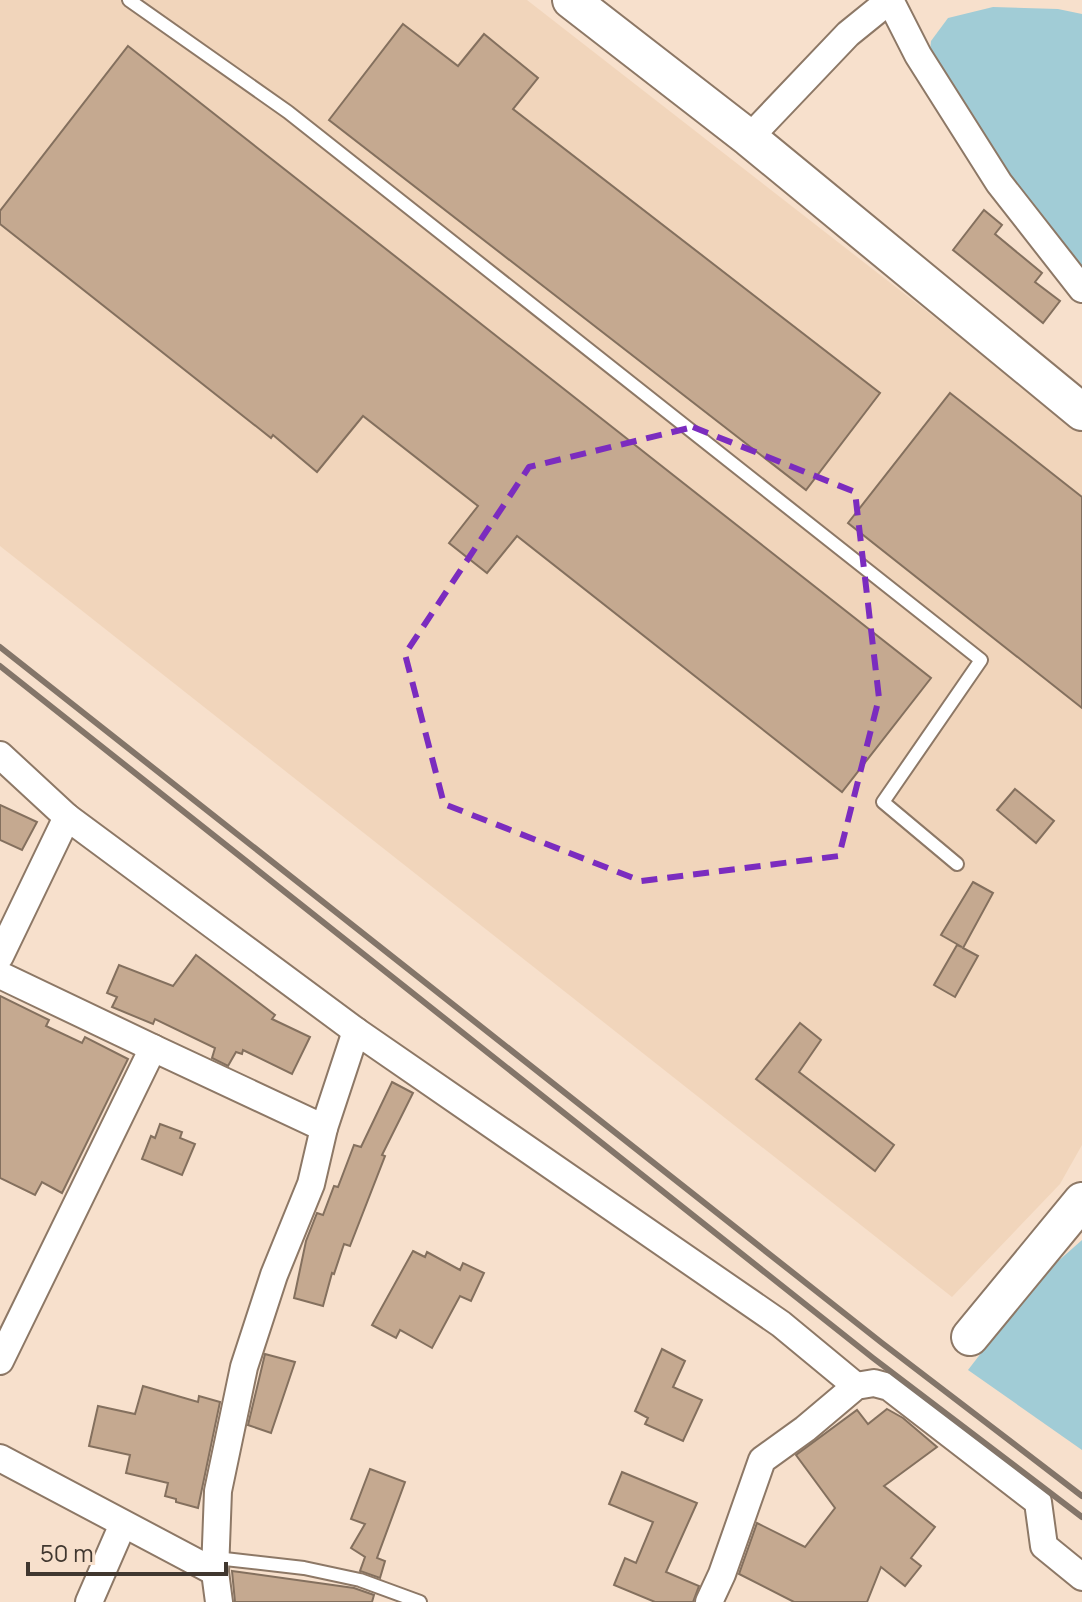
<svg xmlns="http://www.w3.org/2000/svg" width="1082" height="1602" font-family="Manrope,sans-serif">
  <rect width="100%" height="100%" fill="#f7e0cc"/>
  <polygon fill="#f1d5bb" points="0,0 527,0 1082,432 1082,1145 1060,1184 952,1297 0,546"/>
  <g fill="#a1ccd6">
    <polygon points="993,7 1058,9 1082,14 1082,272 983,141 929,60 931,41 948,18"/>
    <polygon points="1082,1240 1082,1450 968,1370 1039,1278"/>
  </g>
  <g fill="#c5a990" stroke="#84705e" stroke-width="2">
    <polygon points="403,24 458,66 484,34 538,78 513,109 880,393 806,490 329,120"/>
    <polygon points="128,46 931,678 842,792 517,536 487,573 449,543 478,506 363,416 317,472 273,435 271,438 0,224 0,211"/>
    <polygon points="984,210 1002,225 995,234 1042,273 1035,282 1060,301 1043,323 953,250"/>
    <polygon points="950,393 1082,497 1082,708 848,523"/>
    <polygon points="1015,789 1054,821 1036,843 997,810"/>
    <polygon points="0,805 37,822 22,850 0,840"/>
    <polygon points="973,882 993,893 963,948 978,956 955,997 934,985 957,945 962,947 941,935"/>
    <polygon points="196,955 275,1015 272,1019 310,1037 292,1074 243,1050 242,1054 236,1052 228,1066 212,1058 215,1048 155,1019 153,1024 112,1007 117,997 107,993 119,965 173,986"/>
    <polygon points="0,996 49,1020 46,1026 82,1043 85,1037 128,1059 62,1193 42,1182 35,1195 0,1178"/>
    <polygon points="800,1023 821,1040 799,1072 894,1145 875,1171 756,1079"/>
    <polygon points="392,1082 413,1093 382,1155 385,1156 350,1246 344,1244 334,1274 332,1273 323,1306 294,1298 306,1241 317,1213 323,1215 334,1186 338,1187 354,1145 361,1147"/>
    <polygon points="160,1124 182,1132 180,1138 195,1144 182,1175 142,1159 151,1136 155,1138"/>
    <polygon points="413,1251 425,1257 427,1252 460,1270 463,1263 484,1273 471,1301 460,1296 432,1348 400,1330 396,1338 372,1325"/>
    <polygon points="662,1349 685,1361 673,1387 702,1400 683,1441 645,1424 648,1418 635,1411"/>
    <polygon points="265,1354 295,1362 271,1433 248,1425"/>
    <polygon points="143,1386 198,1402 199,1396 220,1402 198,1508 176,1502 176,1499 165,1496 168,1483 126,1473 130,1455 89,1446 98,1406 135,1414"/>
    <polygon points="887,1409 903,1418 937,1447 884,1486 935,1527 911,1558 921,1566 905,1586 881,1567 867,1602 794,1602 739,1574 757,1523 805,1547 835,1508 796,1455 857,1410 868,1424"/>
    <polygon points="370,1469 405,1482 377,1558 385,1561 380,1578 360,1571 365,1557 351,1548 365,1524 351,1519"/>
    <polygon points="622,1472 697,1503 666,1572 699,1586 693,1602 655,1602 614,1585 625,1558 636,1563 653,1522 609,1504"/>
    <polygon points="232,1571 354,1588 374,1595 372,1602 235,1602"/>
  </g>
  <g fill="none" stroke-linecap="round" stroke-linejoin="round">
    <g stroke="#8d7866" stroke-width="16">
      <g id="lane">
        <polyline points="129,0 288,112 981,660 883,802 957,864"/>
        <polyline points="216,1558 304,1568 360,1580 420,1602"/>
      </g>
    </g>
    <g stroke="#8d7866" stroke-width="30">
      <g id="street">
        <polyline points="890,0 918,55 999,183 1082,289"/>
        <polyline points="749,138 848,34 890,0"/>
        <polyline points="0,755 67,817 356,1031 781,1324 856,1386"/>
        <polyline points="0,956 67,817"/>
        <polyline points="0,975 153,1048"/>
        <polyline points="0,1361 153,1048 324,1128"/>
        <polyline points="0,1458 215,1572"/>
        <polyline points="89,1602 123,1524"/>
        <polyline points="219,1602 215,1572 218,1491 244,1367 274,1275 311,1184 324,1128 356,1031"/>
        <polyline points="709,1602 722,1574 762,1460 805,1429 856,1386 874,1383 889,1387 1038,1502 1044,1546 1082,1577"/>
      </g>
    </g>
    <g stroke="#8d7866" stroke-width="40">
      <g id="secondary">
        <polyline points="571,0 749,138 1082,412"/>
        <polyline points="970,1337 1082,1201"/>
      </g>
    </g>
    <use href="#lane" stroke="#fff" stroke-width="12"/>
    <use href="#street" stroke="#fff" stroke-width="26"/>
    <use href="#secondary" stroke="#fff" stroke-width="36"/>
    <g stroke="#837569" stroke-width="6">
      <polyline points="0,647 882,1343 1082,1496"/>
      <polyline points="0,666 873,1358 1082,1517"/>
    </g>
  </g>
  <path fill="none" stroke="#7b2cbf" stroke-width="6" stroke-dasharray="16 10" stroke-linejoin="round" d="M693,427l162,65 24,206 -40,158 -198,25 -197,-77 -39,-150 124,-187z"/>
  <path d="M28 1562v12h198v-12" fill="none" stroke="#40372f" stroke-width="4"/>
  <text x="40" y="1562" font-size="24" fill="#40372f" stroke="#f7e0cc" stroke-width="6" paint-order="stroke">50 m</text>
</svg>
